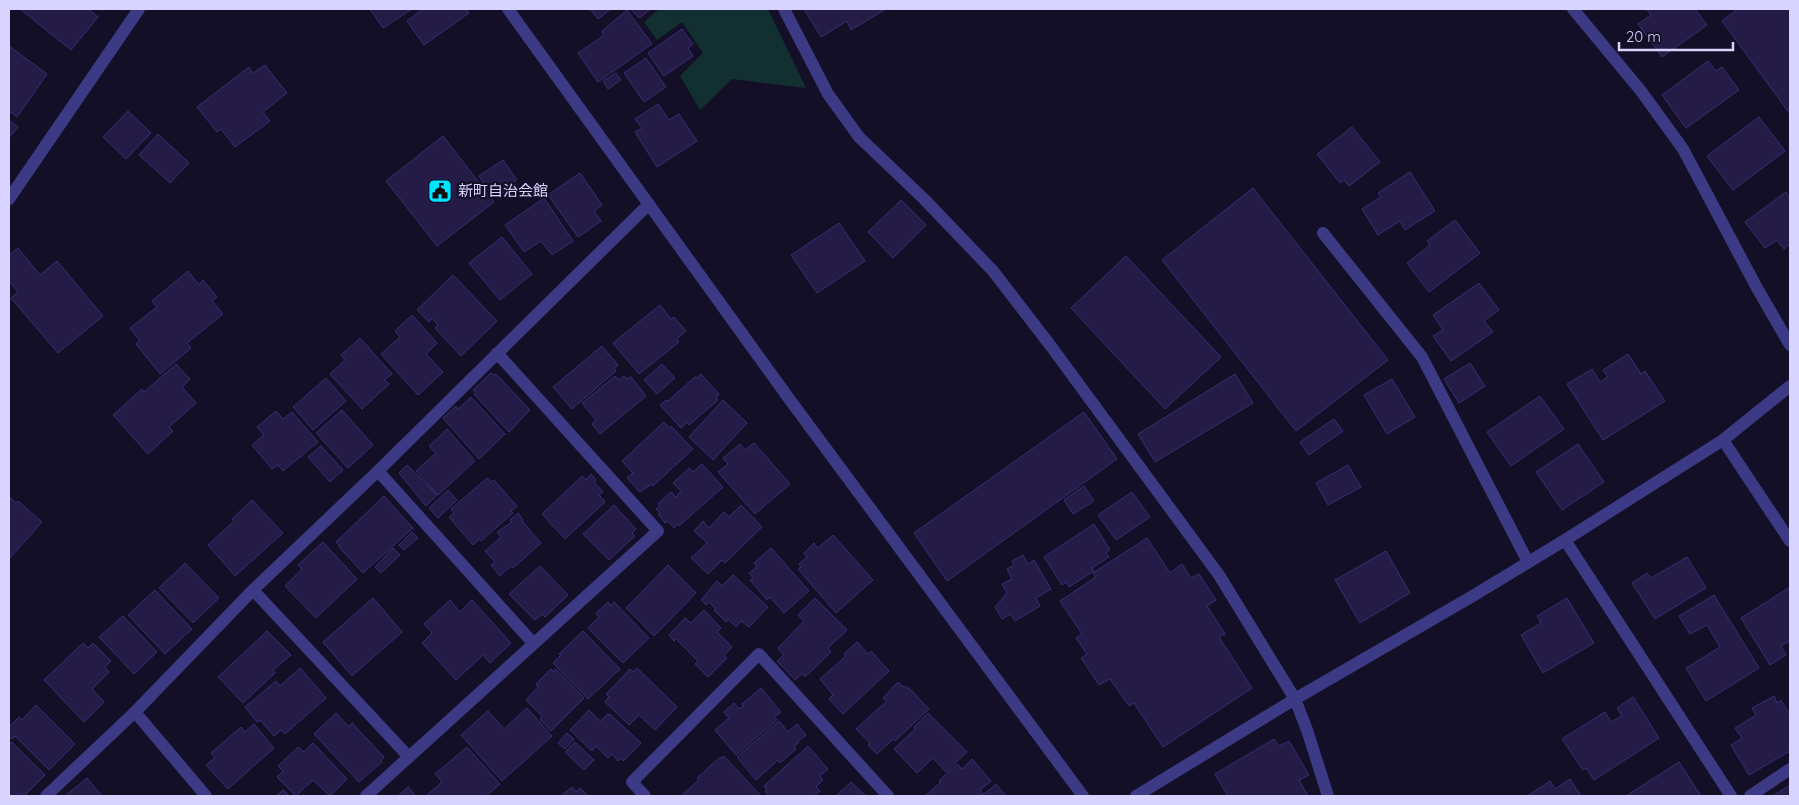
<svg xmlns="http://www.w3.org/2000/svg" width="1799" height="805" font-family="Quicksand,'Noto Sans JP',sans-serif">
  <rect width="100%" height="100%" fill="#130f26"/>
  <polygon fill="#12302f" points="659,9 768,9 806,88 732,79 700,110 680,76 703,53 682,22 657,40 644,22"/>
  <g fill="#241b47" stroke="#3b2d73">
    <polygon points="20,9 88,9 98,17 71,50"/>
    <polygon points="370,9 412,9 383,28"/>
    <polygon points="423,9 466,9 469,13 424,45 407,21"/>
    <polygon points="590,9 611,9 598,19"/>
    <polygon points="631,9 651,9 639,18"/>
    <polygon points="804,9 886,9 851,30 847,21 821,37"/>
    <polygon points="1649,9 1695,9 1707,25 1662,57 1638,24 1651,15 1647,10"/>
    <polygon points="1738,9 1790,9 1790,114 1722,21"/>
    <polygon points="627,10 652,44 598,82 578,53 603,36 602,31"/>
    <polygon points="682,29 693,44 688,48 693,56 664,76 648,53"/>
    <polygon points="9,46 47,74 17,117 9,111"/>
    <polygon points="646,58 666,87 644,102 624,73"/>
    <polygon points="1708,61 1716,71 1722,67 1739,90 1686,128 1662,95"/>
    <polygon points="265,65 287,93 263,112 270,121 235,147 221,129 217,132 197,107 249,67 253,73"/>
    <polygon points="616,73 621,80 608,89 603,81"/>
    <polygon points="658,104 669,120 679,114 697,141 657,167 635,132 642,128 635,119"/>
    <polygon points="128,111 151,133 126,159 103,137"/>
    <polygon points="1759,117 1785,151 1733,190 1707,156"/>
    <polygon points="9,120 18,127 9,138"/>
    <polygon points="1352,127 1380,162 1349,186 1344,180 1340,183 1317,154"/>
    <polygon points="158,134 189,163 170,183 139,155"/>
    <polygon points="443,136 494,202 437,246 386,181"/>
    <polygon points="503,160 517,180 509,185 512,188 503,193 502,190 492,196 479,176"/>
    <polygon points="1410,172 1435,211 1405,230 1400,221 1378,235 1362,209 1381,197 1378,193"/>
    <polygon points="580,173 602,205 594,211 601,221 578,237 548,195"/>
    <polygon points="1253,188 1388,360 1296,431 1162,260"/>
    <polygon points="1786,192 1790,199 1790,244 1784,249 1777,240 1765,248 1745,222"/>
    <polygon points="544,198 573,241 552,255 541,241 524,252 505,225"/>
    <polygon points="901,200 926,225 893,258 868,232"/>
    <polygon points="1455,220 1480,253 1429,292 1407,263 1430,245 1427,241"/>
    <polygon points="839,223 865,261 817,293 791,255"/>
    <polygon points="502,237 532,274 500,300 469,263"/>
    <polygon points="18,248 40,275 57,261 103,316 58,353 11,298 18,292 9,281 9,255"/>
    <polygon points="1126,256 1221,357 1165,409 1071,308"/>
    <polygon points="188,271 199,285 203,280 217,297 212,301 223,314 187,343 191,348 160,374 136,344 140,341 130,328 157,307 152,301"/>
    <polygon points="453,275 497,321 461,356 435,328 438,325 432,318 429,322 417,310"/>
    <polygon points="1479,283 1499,310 1484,321 1493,332 1451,361 1433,336 1443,330 1433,315"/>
    <polygon points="660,305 671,319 674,317 686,331 677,339 679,342 639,374 613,343"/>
    <polygon points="412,315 437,343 426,354 443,372 418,395 381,354 400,337 395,331"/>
    <polygon points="360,338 392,374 384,380 389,384 362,409 330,374 345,360 341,355"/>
    <polygon points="602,346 618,365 614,369 616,371 572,409 553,387"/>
    <polygon points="1628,354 1641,374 1645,371 1665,401 1603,440 1567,384 1592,369 1600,382 1608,377 1603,370"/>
    <polygon points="1470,363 1485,386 1459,403 1444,379"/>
    <polygon points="176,364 190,379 182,387 196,403 169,427 173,431 148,454 113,415 142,389 144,392"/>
    <polygon points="662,364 675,378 657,394 644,380"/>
    <polygon points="491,373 494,375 496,374 530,410 509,432 474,394 476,392 473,390"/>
    <polygon points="701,374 719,394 716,398 718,400 689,425 687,422 681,428 660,405 666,400 668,401 695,377 697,378"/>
    <polygon points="1235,374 1253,403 1155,462 1138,434"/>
    <polygon points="615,376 619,380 624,376 627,379 631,377 646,396 600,434 592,424 596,420 582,403"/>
    <polygon points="326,378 346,401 313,430 293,407"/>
    <polygon points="1392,379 1415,417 1387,434 1364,395"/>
    <polygon points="1540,396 1564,429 1511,466 1487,432"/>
    <polygon points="471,397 505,434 479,459 443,418 456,406 458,409"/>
    <polygon points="723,400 747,423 713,460 689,437"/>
    <polygon points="342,410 373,445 348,468 316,433"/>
    <polygon points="276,411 283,419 292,412 318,442 283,471 278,465 272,469 252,445 264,435 257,427"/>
    <polygon points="1084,412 1117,459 947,581 914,533"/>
    <polygon points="1334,419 1343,431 1309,455 1300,442"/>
    <polygon points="664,422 669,428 671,426 693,449 653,486 652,484 640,492 627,478 633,473 622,461"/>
    <polygon points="447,429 475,461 438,495 416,471 436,453 429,446"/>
    <polygon points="754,443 790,484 755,514 718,472 728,464 723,458 740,444 745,450"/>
    <polygon points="1578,444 1604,482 1562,510 1536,472"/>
    <polygon points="321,446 343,470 330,482 308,457"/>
    <polygon points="702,464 723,487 679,526 677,524 674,528 668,521 665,523 658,514 660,513 656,509 660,506 658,504 671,492 676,497 681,491 673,483 689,468 693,472"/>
    <polygon points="407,465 437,495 426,506 399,473"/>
    <polygon points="1348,465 1361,487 1328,505 1316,483"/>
    <polygon points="591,474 596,480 594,482 603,492 599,495 605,502 565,539 542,514 582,476 586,480"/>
    <polygon points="487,478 491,482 494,480 517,506 511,511 513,513 481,541 479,539 473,545 449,517 454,513 451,509"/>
    <polygon points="1084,486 1094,501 1073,514 1064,500"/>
    <polygon points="448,490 457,500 438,518 429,508"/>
    <polygon points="1132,492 1150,517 1116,540 1098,515"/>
    <polygon points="384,496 413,528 363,573 339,547 340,546 336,542"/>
    <polygon points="10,497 16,503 18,501 42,522 9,559 9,499"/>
    <polygon points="252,500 283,533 235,576 208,545 234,521 232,519"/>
    <polygon points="614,505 636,529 632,533 635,536 609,560 583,534"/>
    <polygon points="741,505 762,527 725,563 722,560 708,574 691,558 707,543 694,531 703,521 709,528 724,512 729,517"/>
    <polygon points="518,513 523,520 522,521 541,543 513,568 511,566 500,576 491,565 495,562 485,551 501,537 497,532 512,522 510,520"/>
    <polygon points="1094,524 1110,550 1106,553 1109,557 1092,568 1094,571 1069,587 1066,582 1062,585 1044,557"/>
    <polygon points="412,532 418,538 404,550 399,545"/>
    <polygon points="833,535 873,580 836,613 798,569 801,567 799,564 807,557 804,553 814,543 818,548"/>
    <polygon points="1147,538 1170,573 1182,564 1191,578 1199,574 1216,600 1207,606 1225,634 1219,637 1252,688 1163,747 1134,703 1129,706 1110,679 1099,685 1081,658 1087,654 1076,638 1082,634 1060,601 1096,577 1093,573"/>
    <polygon points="323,542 357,579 316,618 285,586 302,569 298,565"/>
    <polygon points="393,548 400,555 381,573 375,567"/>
    <polygon points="771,548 809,591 784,613 770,597 767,600 750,580 753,578 749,573 757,567 754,563"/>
    <polygon points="1386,551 1410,593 1360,623 1335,580"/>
    <polygon points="1023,555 1028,564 1034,560 1051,589 1036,598 1040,606 1015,621 1011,614 1002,619 995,607 1007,593 1002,584 1012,579 1007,569 1014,565 1012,561"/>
    <polygon points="1687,557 1706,588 1655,619 1632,583 1647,573 1651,578"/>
    <polygon points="185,563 219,598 193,623 159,588"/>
    <polygon points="668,565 696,593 654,636 626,608"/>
    <polygon points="540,566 568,595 545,617 542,614 535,620 509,594"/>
    <polygon points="733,575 768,607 749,627 741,621 736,627 728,619 726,622 714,610 716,609 709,602 706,605 701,600 717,581 722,586"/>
    <polygon points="1790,587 1790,641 1781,646 1786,655 1770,665 1741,618"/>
    <polygon points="155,590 192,629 165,654 128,615"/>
    <polygon points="1714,595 1759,668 1706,701 1686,668 1720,647 1707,625 1690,634 1679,616"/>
    <polygon points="373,598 402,632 352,676 323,642"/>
    <polygon points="815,598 847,630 828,648 831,652 805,677 802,674 795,680 777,661 784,655 778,648 804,621 798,615"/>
    <polygon points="1567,598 1594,643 1543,673 1521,635 1541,623 1537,616"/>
    <polygon points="450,600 460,612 472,600 511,643 490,663 483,655 456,680 422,643 432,633 424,624"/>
    <polygon points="608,602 611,606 614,602 649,638 623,663 588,628 599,617 596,613"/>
    <polygon points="704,610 721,628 717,632 732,647 724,656 727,658 708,677 695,664 698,661 676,639 674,641 669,635 685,618 691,623"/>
    <polygon points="123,616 157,652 134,674 99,637"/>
    <polygon points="267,631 291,655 273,670 275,673 243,703 218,677"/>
    <polygon points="583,631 620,669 588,699 553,663 561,655 559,654"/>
    <polygon points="857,642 868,654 871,651 889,671 843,714 829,699 833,695 820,679 846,656 844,654"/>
    <polygon points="83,643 88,648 93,643 111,661 105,667 109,672 92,689 104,702 84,722 44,680"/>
    <polygon points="300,668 326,698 285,734 281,730 274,736 260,720 257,722 245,707 276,681 280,686"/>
    <polygon points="637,668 677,707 655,730 639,715 629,725 605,702 609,697 606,694 630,669 633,672"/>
    <polygon points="551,669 554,672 556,669 584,698 551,731 540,719 542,716 526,700 538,687 536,684"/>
    <polygon points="898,682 903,687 904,686 910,689 929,709 895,741 893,739 877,754 868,745 870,743 856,729 887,701 883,698"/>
    <polygon points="761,688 781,712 774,717 777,720 736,755 715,730 729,718 724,712 734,703 739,709 744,706 742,704"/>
    <polygon points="1774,696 1777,703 1781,700 1790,715 1790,751 1749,775 1731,745 1742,738 1735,728 1756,715 1752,708"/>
    <polygon points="1633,697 1659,738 1594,780 1586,768 1583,770 1562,739 1605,712 1611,722 1622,716 1617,708"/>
    <polygon points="36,705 75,744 49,770 15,736 12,739 9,736 9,727 19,717 22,720"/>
    <polygon points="527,708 552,736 502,781 461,735 488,711 504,729"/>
    <polygon points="589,710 600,721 608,714 609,716 610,714 641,743 623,761 620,758 618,761 612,754 608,758 596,746 592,751 570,730"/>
    <polygon points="336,713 349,727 352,723 384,757 381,761 382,762 359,782 314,734"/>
    <polygon points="928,713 967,752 946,772 933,758 917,773 894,749 915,729 914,727"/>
    <polygon points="779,721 788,732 797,724 806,735 798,742 798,743 794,747 796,749 780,763 778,760 756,780 737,757"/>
    <polygon points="254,724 274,748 228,789 206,765 215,758 211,753 241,727 245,732"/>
    <polygon points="567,733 574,739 565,749 558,743"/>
    <polygon points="1274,739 1279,746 1289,741 1309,775 1299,780 1308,796 1228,796 1215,774"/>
    <polygon points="9,742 10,744 12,742 45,775 24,796 20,793 17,796 9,796"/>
    <polygon points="575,742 594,760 584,770 565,752"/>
    <polygon points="313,743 347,779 330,796 313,780 296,796 277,777 283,771 278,766 298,747 304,752"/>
    <polygon points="808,746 828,769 820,776 823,780 816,787 820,791 814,796 769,796 765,791 767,789 764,786"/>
    <polygon points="467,747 500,784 486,796 426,796 442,782 435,774"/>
    <polygon points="724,756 761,796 681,796 699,780 697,778 720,757 721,758"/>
    <polygon points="972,759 991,781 980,790 983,794 980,796 925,796 941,782 939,781 957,764 962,769"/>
    <polygon points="1679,762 1701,796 1626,796"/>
    <polygon points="87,778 101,795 99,796 65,796"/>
    <polygon points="1570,779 1581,796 1527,796 1550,781 1555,789"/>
    <polygon points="851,782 866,796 836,796"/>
    <polygon points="996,784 1006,796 982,796"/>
    <polygon points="1790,785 1790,796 1773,796"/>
    <polygon points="408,787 416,796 398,796"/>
    <polygon points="572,787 576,792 580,788 588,796 561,796"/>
    <polygon points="283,790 289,796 276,796"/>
  </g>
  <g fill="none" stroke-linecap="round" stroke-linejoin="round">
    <polyline stroke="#3d3a85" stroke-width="12" points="1323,233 1422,357 1528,562"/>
    <g stroke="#3d3a85" stroke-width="12">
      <polyline points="784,9 828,94 859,137 924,199 993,271 1050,345 1219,575 1295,699 1307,730 1328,796"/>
      <polyline points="1573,9 1641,91 1683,149 1757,288 1790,345"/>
      <polyline points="1723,440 1790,541"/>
      <polyline points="378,471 533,643"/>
      <polyline points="1565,540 1731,796"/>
      <polyline points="253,590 409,757"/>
      <polyline points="135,712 206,796"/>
      <polyline points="46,796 135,712 253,590 378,471 649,204"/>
      <polyline points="366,796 658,531 497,353"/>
      <polyline points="645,796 632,782 759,654 888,796"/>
      <polyline points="1136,796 1295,699 1471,597 1565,540 1723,440 1790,386"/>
      <polyline points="1750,796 1790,769"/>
    </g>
    <g stroke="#3d3a85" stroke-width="12">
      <polyline points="508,9 790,400 1083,796"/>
      <polyline points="9,199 139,9"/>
    </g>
  </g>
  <defs>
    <g id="civic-square" transform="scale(1.25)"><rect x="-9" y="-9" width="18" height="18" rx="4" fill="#00e5ff" stroke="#130f26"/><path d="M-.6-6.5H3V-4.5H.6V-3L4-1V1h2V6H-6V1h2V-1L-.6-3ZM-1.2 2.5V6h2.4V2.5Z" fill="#111"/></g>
  </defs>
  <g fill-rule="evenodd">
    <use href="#civic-square" x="440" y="191"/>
  </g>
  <g text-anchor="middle" stroke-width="4.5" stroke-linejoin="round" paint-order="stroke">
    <g font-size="15" fill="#d9d4ff" stroke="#130f26" text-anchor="start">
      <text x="458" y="196">新町自治会館</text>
    </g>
  </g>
  <rect width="1799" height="805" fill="none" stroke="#d9d4ff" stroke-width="20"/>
  <path d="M1619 42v8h114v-8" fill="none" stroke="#d9d4ff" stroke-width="2.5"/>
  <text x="1626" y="42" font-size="15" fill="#d9d4ff" stroke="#130f26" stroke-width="4" paint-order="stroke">20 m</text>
</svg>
